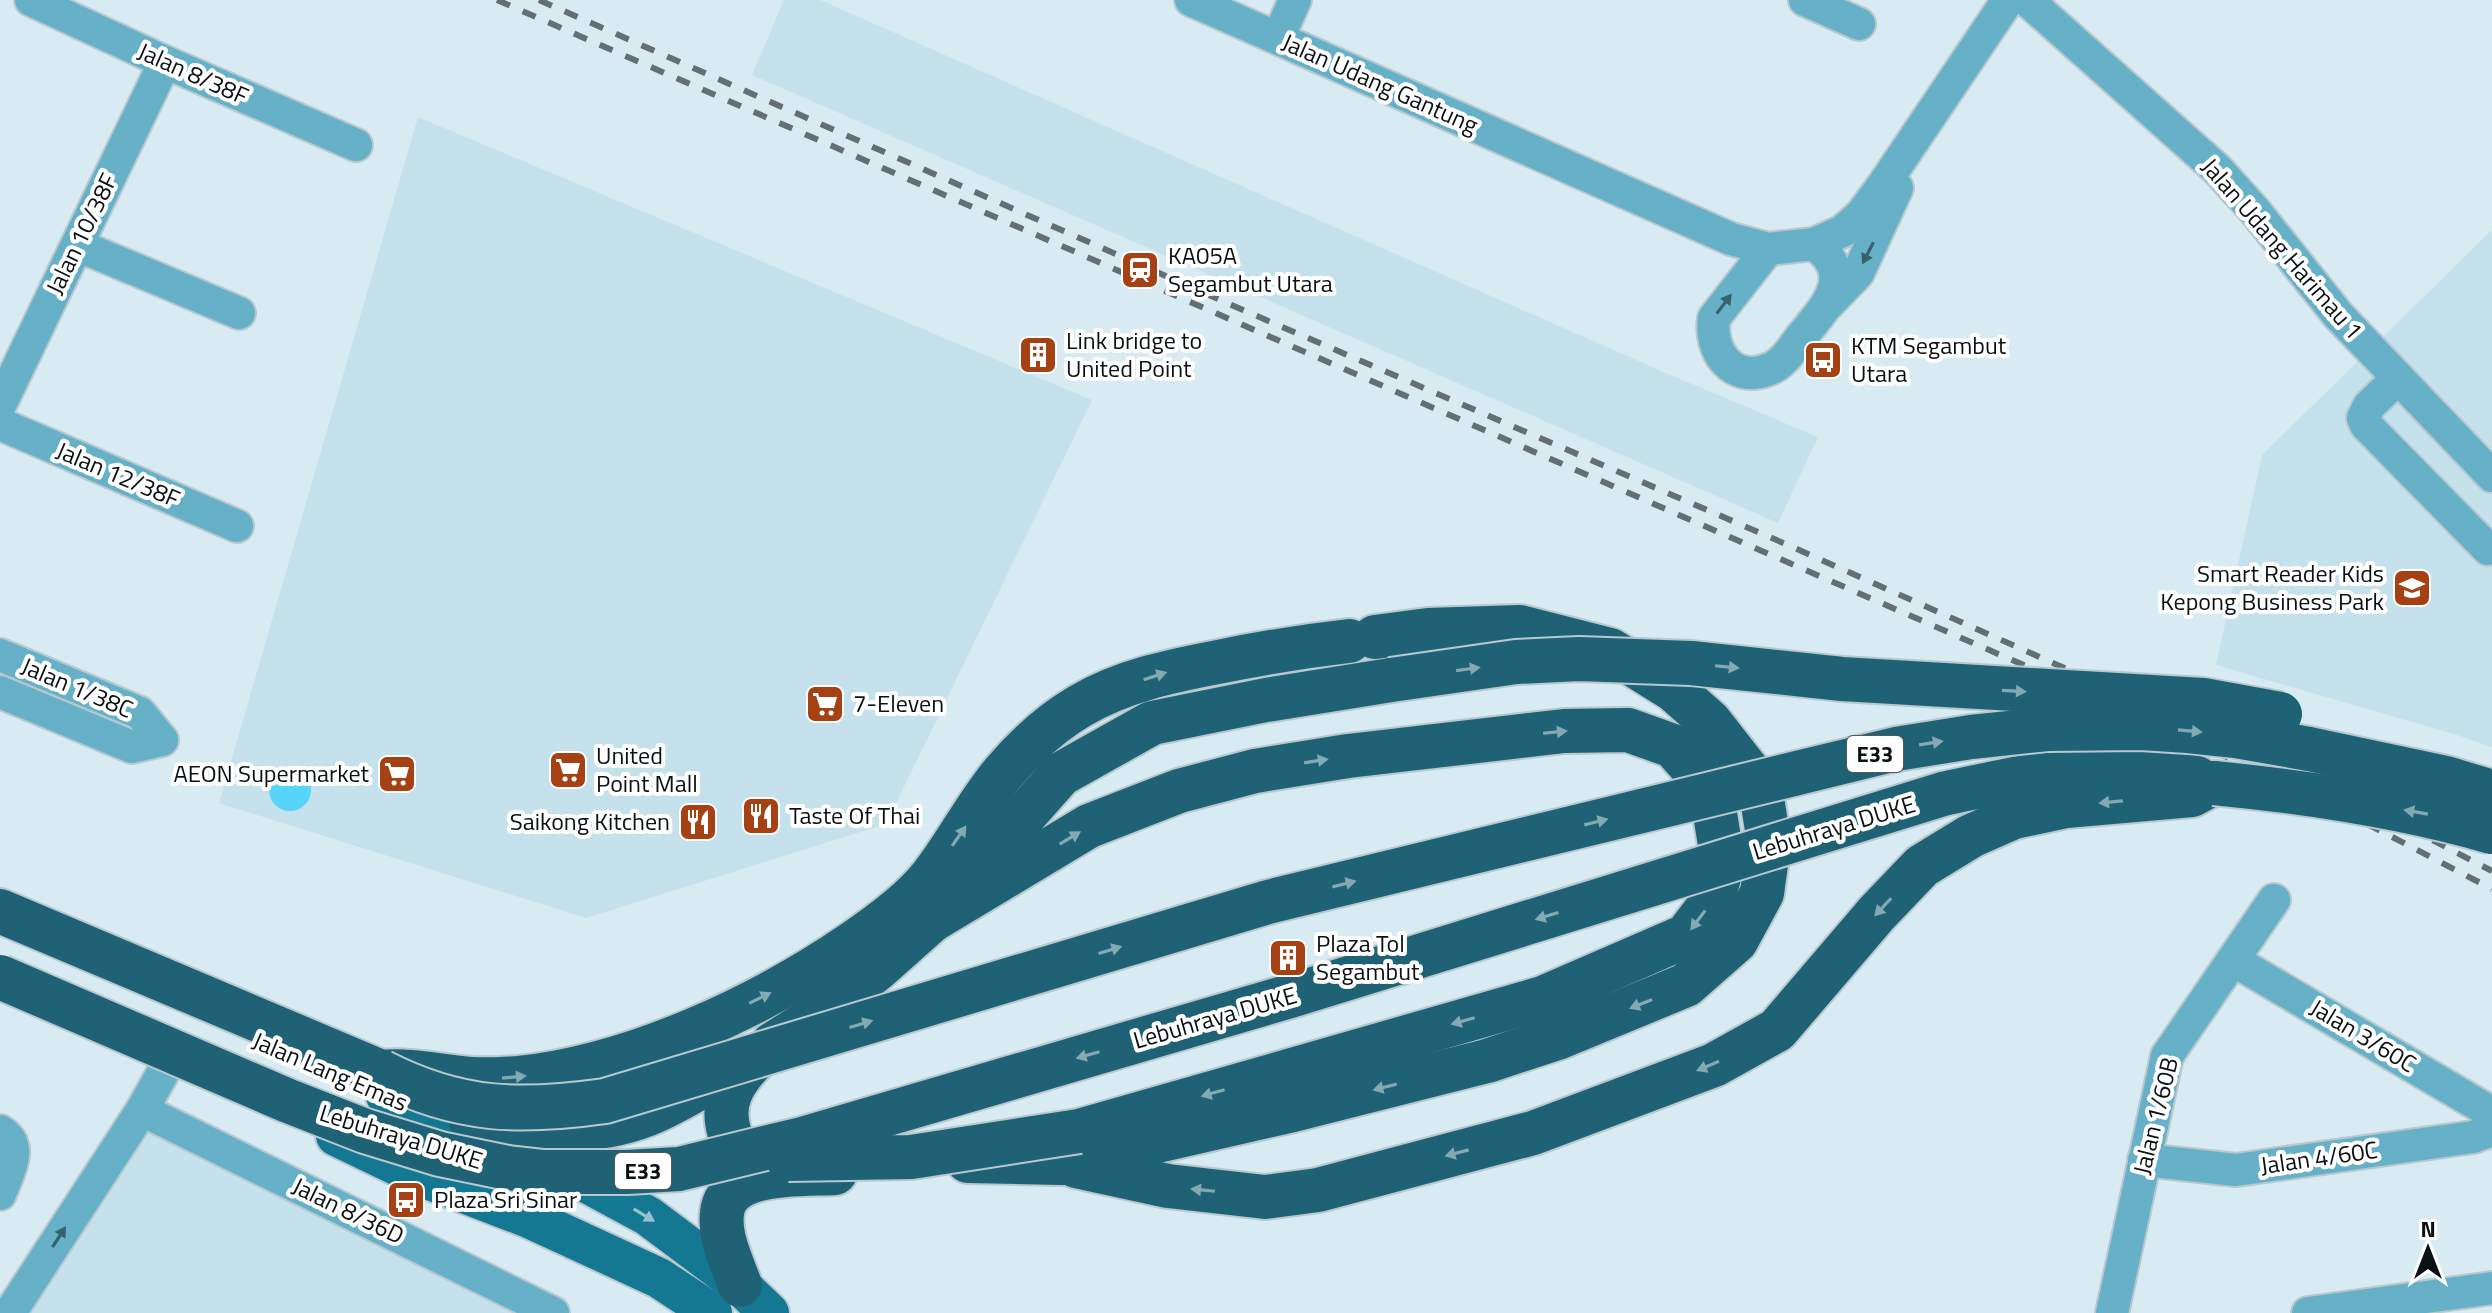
<svg xmlns="http://www.w3.org/2000/svg" width="2492" height="1313" font-family="'Titillium Web',sans-serif">
  <rect width="100%" height="100%" fill="#d8ebf2"/>
  <g fill="#c5e1eb">
    <polygon points="784,0 820,0 1661,371 1818,437 1778,523 752,75"/>
    <polygon points="418,117 1092,400 886,824 586,918 219,803"/>
    <polygon points="2492,230 2492,747 2457,735 2216,665 2262,455"/>
    <polygon points="146,1122 534,1313 22,1313"/>
  </g>
  <circle fill="#57d4fa" cx="290" cy="790" r="21"/>
  <g fill="none" stroke-linecap="round" stroke-linejoin="round">
    <g stroke="#b7c8ce" stroke-width="36">
      <g id="minor">
        <polyline points="31,0 165,62 356,145"/>
        <polyline points="1191,0 1731,239 1768,249 1814,244 1843,231 1861,215 1884,184 2008,0"/>
        <polyline points="1805,0 1859,24"/>
        <polyline points="2027,0 2217,169 2255,211 2338,315 2492,476"/>
        <polyline points="1278,38 1295,0"/>
        <polyline points="77,245 239,313"/>
        <path d="M1768,249l-54,69c-5,32 17,65 53,52 16,-5 25,-21 35,-34 24,-29 55,-61 12,-92"/>
        <polyline points="1828,304 1858,273 1897,188"/>
        <polyline points="2398,378 2369,406 2363,418 2366,425 2488,549"/>
        <polyline points="0,405 165,62"/>
        <polyline points="0,424 237,526"/>
        <polyline points="0,655 140,713 162,740 132,747 0,692"/>
        <polyline points="2233,960 2492,1113"/>
        <polyline points="142,1110 553,1313"/>
        <path d="M0,1131c25,15 8,41 0,63"/>
        <polyline points="2144,1160 2236,1170 2473,1137 2492,1130"/>
        <polyline points="10,1313 142,1110 170,1060"/>
        <polyline points="2112,1313 2167,1056 2274,900"/>
        <polyline points="2308,1313 2492,1288"/>
      </g>
    </g>
    <g stroke="#b7c8ce" stroke-width="44">
      <g id="major">
        <polyline points="386,1096 501,1143"/>
        <polyline points="336,1136 417,1175 529,1218 659,1278 712,1313"/>
        <polyline points="559,1168 648,1216 740,1285 769,1313"/>
      </g>
    </g>
    <g stroke="#b7c8ce" stroke-width="48">
      <g id="highway">
        <path d="M1943,794c81,-17 172,-41 254,-16"/>
        <path d="M0,911l381,161c31,-3 60,5 90,7 16,1 33,0 48,-1 114,-12 240,-71 334,-135 25,-17 59,-42 78,-66 26,-33 45,-72 72,-104 22,-26 48,-50 77,-67 42,-25 91,-35 138,-44 44,-9 87,-16 131,-21"/>
        <polyline points="931,921 1089,826 1179,791 1255,771 1348,756 1564,731 1628,730 1673,746 1711,789 1723,863 1712,902 1686,936 1543,998 1083,1130"/>
        <polyline points="773,1044 824,1012 876,970 931,921 1061,774 1152,723 1266,700 1391,680"/>
        <path d="M756,1058c-10,10 -21,23 -26,36 -9,24 0,53 20,69 6,5 16,7 24,9"/>
        <path d="M471,1121c60,10 119,16 177,-7 23,-9 45,-23 66,-35"/>
        <polyline points="968,1161 1061,1163 1293,1110 1487,1061 1560,1037 1686,985 1736,941 1762,893 1769,842 1760,786 1710,722 1674,690 1610,650 1520,627 1428,630 1375,637"/>
        <polyline points="1076,1166 1168,1186 1265,1197 1318,1190 1533,1133 1714,1065 1777,1030 1877,913 1922,866 1971,836 2014,817 2066,806 2192,795 2214,783"/>
        <path d="M740,1285c-8,-22 -21,-48 -18,-72 4,-44 80,-38 113,-40"/>
      </g>
    </g>
    <use href="#minor" stroke="#66b1c8" stroke-width="32"/>
    <use href="#major" stroke="#157892" stroke-width="40"/>
    <use href="#highway" stroke="#1f6275" stroke-width="44"/>
    <g stroke="#646f73" stroke-width="6" stroke-dasharray="14 14" stroke-linecap="butt">
      <polyline points="497,0 2058,680 2327,803 2492,889"/>
      <polyline points="539,0 1243,310 1772,538 2188,723 2332,788 2492,871"/>
    </g>
    <g stroke="#b7c8ce" stroke-width="48" stroke-linecap="butt">
      <g id="highway-bridge">
        <polyline points="1391,680 1516,662 1579,659 1691,663 1842,679 2203,700 2280,714"/>
        <path d="M2214,783c94,9 187,23 278,49"/>
        <polyline points="0,977 286,1100 365,1131 440,1154 508,1168 544,1172 627,1172 679,1169 802,1139 1297,994 1943,794"/>
        <path d="M381,1072c78,40 139,41 224,29l663,-199 628,-153 75,-12 76,-8 94,-1 47,3 48,5 73,13 137,29 46,14"/>
        <polyline points="788,1159 911,1157 1079,1131"/>
      </g>
    </g>
    <use href="#highway-bridge" stroke="#1f6275" stroke-width="44"/>
  </g>
  <defs><path id="oneway-solid" d="M-6-.8H1V-3.2L6.5 0L1 3.2V.8H-6Z" transform="scale(2)"/></defs>
  <g fill="#38616e">
    <use href="#oneway-solid" transform="translate(1868 253) rotate(117)"/>
    <use href="#oneway-solid" transform="translate(1724 304) rotate(-53)"/>
    <use href="#oneway-solid" transform="translate(59 1237) rotate(-57)"/>
  </g>
  <g fill="#84a9b3">
    <use href="#oneway-solid" transform="translate(1727 667) rotate(6)"/>
    <use href="#oneway-solid" transform="translate(1468 669) rotate(-8)"/>
    <use href="#oneway-solid" transform="translate(1155 676) rotate(-18)"/>
    <use href="#oneway-solid" transform="translate(2014 691) rotate(3)"/>
    <use href="#oneway-solid" transform="translate(2190 731) rotate(5)"/>
    <use href="#oneway-solid" transform="translate(1555 732) rotate(-6)"/>
    <use href="#oneway-solid" transform="translate(1931 743) rotate(-9)"/>
    <use href="#oneway-solid" transform="translate(1316 761) rotate(-9)"/>
    <use href="#oneway-solid" transform="translate(2111 802) rotate(175)"/>
    <use href="#oneway-solid" transform="translate(2416 812) rotate(-170)"/>
    <use href="#oneway-solid" transform="translate(1596 822) rotate(-14)"/>
    <use href="#oneway-solid" transform="translate(959 836) rotate(-55)"/>
    <use href="#oneway-solid" transform="translate(1070 838) rotate(-31)"/>
    <use href="#oneway-solid" transform="translate(1344 884) rotate(-14)"/>
    <use href="#oneway-solid" transform="translate(1883 907) rotate(133)"/>
    <use href="#oneway-solid" transform="translate(1547 916) rotate(163)"/>
    <use href="#oneway-solid" transform="translate(1698 920) rotate(127)"/>
    <use href="#oneway-solid" transform="translate(1110 950) rotate(-17)"/>
    <use href="#oneway-solid" transform="translate(760 998) rotate(-26)"/>
    <use href="#oneway-solid" transform="translate(1641 1004) rotate(158)"/>
    <use href="#oneway-solid" transform="translate(1463 1021) rotate(164)"/>
    <use href="#oneway-solid" transform="translate(861 1024) rotate(-17)"/>
    <use href="#oneway-solid" transform="translate(1088 1055) rotate(164)"/>
    <use href="#oneway-solid" transform="translate(1708 1066) rotate(157)"/>
    <use href="#oneway-solid" transform="translate(514 1077) rotate(-5)"/>
    <use href="#oneway-solid" transform="translate(1385 1087) rotate(166)"/>
    <use href="#oneway-solid" transform="translate(1213 1093) rotate(164)"/>
    <use href="#oneway-solid" transform="translate(1457 1153) rotate(165)"/>
    <use href="#oneway-solid" transform="translate(1203 1190) rotate(-174)"/>
  </g>
  <use fill="#96c2ce" href="#oneway-solid" transform="translate(644 1215) rotate(31)"/>
  <defs>
    <g id="station-square" transform="scale(2)"><rect x="-9" y="-9" width="18" height="18" rx="4" fill="#a64114" stroke="#fff"/><path d="M-3-6H3Q5-6 5-4V2Q5 4 3 4L4.5 6H3L1.5 4h-3L-3 6H-4.5L-3 4Q-5 4-5 2V-4Q-5-6-3-6ZM-3.5-4v3h7v-3ZM-3.5 1v1.5H-2V1ZM2 1v1.5H3.5V1Z" fill="#fff"/></g>
    <g id="building-square" transform="scale(2)"><rect x="-9" y="-9" width="18" height="18" rx="4" fill="#a64114" stroke="#fff"/><path d="M-4-6H4V6H1V3H-1V6H-4ZM-2.5-4.3h1.7v1.8h-1.7ZM.8-4.3h1.7v1.8H.8ZM-2.5-1h1.7V.8h-1.7ZM.8-1h1.7V.8H.8Z" fill="#fff"/></g>
    <g id="bus-square" transform="scale(2)"><rect x="-9" y="-9" width="18" height="18" rx="4" fill="#a64114" stroke="#fff"/><path d="M-5-6H5V4H4V6H2V4H-2V6H-4V4H-5ZM-3.5-4V0h7V-4ZM-3.5 1.2v1.5H-2V1.2ZM2 1.2v1.5H3.5V1.2Z" fill="#fff"/></g>
    <g id="school-square" transform="scale(2)"><rect x="-9" y="-9" width="18" height="18" rx="4" fill="#a64114" stroke="#fff"/><path d="M0-5L7-2L0 1L-7-2ZM-4 1L0 2.5L4 1V4Q0 6-4 4Z" fill="#fff"/></g>
    <g id="supermarket-square" transform="scale(2)"><rect x="-9" y="-9" width="18" height="18" rx="4" fill="#a64114" stroke="#fff"/><path d="M-6-5.5h2.5l.6 2H6L4.5 2H-2.5L-4.4-4H-6ZM-1.5 3.2a1.3 1.3 0 1 0 .1 0ZM3 3.2a1.3 1.3 0 1 0 .1 0Z" fill="#fff"/></g>
    <g id="restaurant-square" transform="scale(2)"><rect x="-9" y="-9" width="18" height="18" rx="4" fill="#a64114" stroke="#fff"/><path d="M-5-6h1v4h1v-4h1v4h1v-4h1v5L-1.5 .5V6h-2V.5L-5-1ZM5-6V6H3V1.5H1.5Q1.5-4 5-6Z" fill="#fff"/></g>
  </defs>
  <g fill-rule="evenodd">
    <use href="#station-square" x="1140" y="270"/>
    <use href="#building-square" x="1038" y="355"/>
    <use href="#bus-square" x="1823" y="360"/>
    <use href="#school-square" x="2412" y="588"/>
    <use href="#supermarket-square" x="825" y="704"/>
    <use href="#supermarket-square" x="568" y="770"/>
    <use href="#supermarket-square" x="397" y="774"/>
    <use href="#restaurant-square" x="761" y="816"/>
    <use href="#restaurant-square" x="698" y="822"/>
    <use href="#building-square" x="1288" y="958"/>
    <use href="#bus-square" x="406" y="1200"/>
  </g>
  <g text-anchor="middle" stroke-width="8" stroke-linejoin="round" paint-order="stroke">
    <g fill="#fff" stroke="#54585a" stroke-width="2">
      <rect x="1847" y="736" width="56" height="36" rx="6"/>
      <rect x="615" y="1153" width="56" height="36" rx="6"/>
    </g>
    <g font-size="22" font-weight="bold" fill="#0b1113">
      <text x="1875" y="762">E33</text>
      <text x="643" y="1179">E33</text>
    </g>
    <g font-size="24" fill="#0b1113" stroke="#fff">
      <text transform="translate(193 74) rotate(24)" y="8">Jalan 8/38F</text>
      <text transform="translate(1380 84) rotate(24)" y="8">Jalan Udang Gantung</text>
      <text transform="translate(82 234) rotate(-64)" y="8">Jalan 10/38F</text>
      <text transform="translate(2282 249) rotate(49)" y="8">Jalan Udang Harimau 1</text>
      <text transform="translate(118 475) rotate(23)" y="8">Jalan 12/38F</text>
      <text transform="translate(77 688) rotate(23)" y="8">Jalan 1/38C</text>
      <text transform="translate(1834 828) rotate(-17)" y="8">Lebuhraya DUKE</text>
      <text transform="translate(1215 1018) rotate(-16)" y="8">Lebuhraya DUKE</text>
      <text transform="translate(2363 1036) rotate(31)" y="8">Jalan 3/60C</text>
      <text transform="translate(330 1072) rotate(23)" y="8">Jalan Lang Emas</text>
      <text transform="translate(2156 1116) rotate(-76)" y="8">Jalan 1/60B</text>
      <text transform="translate(401 1137) rotate(17)" y="8">Lebuhraya DUKE</text>
      <text transform="translate(2319 1158) rotate(-8)" y="8">Jalan 4/60C</text>
      <text transform="translate(348 1211) rotate(26)" y="8">Jalan 8/36D</text>
    </g>
    <g font-size="24" fill="#0b1113" stroke="#fff" text-anchor="start">
      <text x="1168" y="264">KA05A<tspan x="1168" dy="28">Segambut Utara</tspan></text>
      <text x="1066" y="349">Link bridge to<tspan x="1066" dy="28">United Point</tspan></text>
      <text x="1851" y="354">KTM Segambut<tspan x="1851" dy="28">Utara</tspan></text>
      <text x="2384" y="582" text-anchor="end">Smart Reader Kids<tspan x="2384" dy="28">Kepong Business Park</tspan></text>
      <text x="853" y="712">7-Eleven</text>
      <text x="596" y="764">United<tspan x="596" dy="28">Point Mall</tspan></text>
      <text x="369" y="782" text-anchor="end">AEON Supermarket</text>
      <text x="789" y="824">Taste Of Thai</text>
      <text x="670" y="830" text-anchor="end">Saikong Kitchen</text>
      <text x="1316" y="952">Plaza Tol<tspan x="1316" dy="28">Segambut</tspan></text>
      <text x="434" y="1208">Plaza Sri Sinar</text>
    </g>
  </g>
  <g transform="translate(2428 1249)" stroke="#ffffff" stroke-width="6" paint-order="stroke">
  <path d="M0-6L14 30L0 20L-14 30Z" fill="#0b1113"/>
  <text y="-12" font-size="22" font-weight="bold" text-anchor="middle" fill="#0b1113">N</text>
  </g>
</svg>
